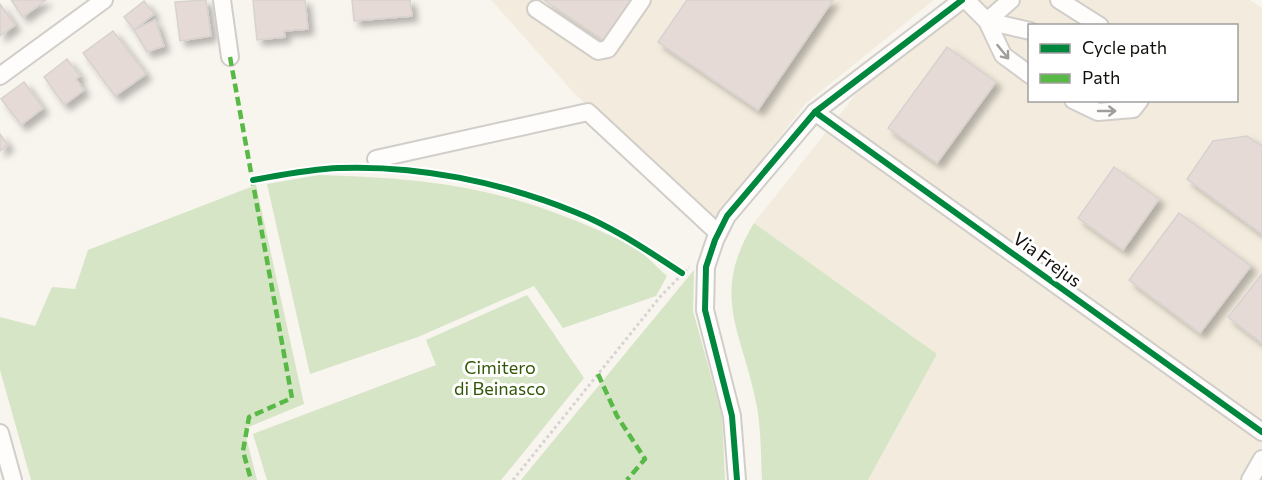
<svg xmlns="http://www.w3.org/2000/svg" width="1262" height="480" font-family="Commissioner,sans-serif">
  <defs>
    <filter id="shadow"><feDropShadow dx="5.5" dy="5.5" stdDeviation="3" flood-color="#0004"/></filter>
  </defs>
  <rect width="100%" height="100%" fill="#f8f4ee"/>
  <g fill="#f3ecde" fill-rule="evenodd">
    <polygon points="491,0 934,0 806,103 713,223 574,93"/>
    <path d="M974,0h276l12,8v472h-394l69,-126 -183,-131 102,-129zM1030,26h206v74h-206z"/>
  </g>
  <g fill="#d5e5c5">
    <path d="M319,175c95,3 166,9 255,45 21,9 43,17 62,29 12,7 21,19 31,27l-11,20 -93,32 -29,-42 -116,51 -108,37 -43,-190z"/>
    <polygon points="256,185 304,404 244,429 257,480 31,480 0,370 0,317 35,326 52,287 75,289 88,250"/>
    <path d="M754,223l183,131 -69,126h-106c-1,-24 -1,-49 -5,-73 -14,-75 -48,-110 -3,-184z"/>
    <polygon points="694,270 693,311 722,416 725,480 521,480"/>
    <polygon points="527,295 584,378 501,480 267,480 253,434 436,365 426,340"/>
  </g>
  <g fill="#e5dad5" stroke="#d7d2cf" stroke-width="1.5" filter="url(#shadow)">
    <polygon points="11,0 46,0 23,17"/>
    <polygon points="206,0 211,36 180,41 175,2"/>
    <polygon points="253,0 305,0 308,29 284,31 285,37 257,40"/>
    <polygon points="352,0 410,0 412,16 354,21"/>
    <polygon points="544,0 634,0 606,42"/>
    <polygon points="687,0 833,0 758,110 658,42"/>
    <polygon points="144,1 154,14 134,30 124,17"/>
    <polygon points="0,4 15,25 0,36"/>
    <polygon points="155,20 164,46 147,52 134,30"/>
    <polygon points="113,31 146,74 115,96 83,53"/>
    <polygon points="947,47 996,82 937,163 888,128"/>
    <polygon points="67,59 80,76 76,79 84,90 64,105 44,77"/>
    <polygon points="24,82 43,108 21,125 1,99"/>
    <polygon points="0,134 8,145 0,151"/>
    <polygon points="1247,136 1262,146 1262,234 1187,179 1213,141"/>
    <polygon points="1114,167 1159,199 1123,250 1078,218"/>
    <polygon points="1179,213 1251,266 1200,333 1129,280"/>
    <polygon points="1262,274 1262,343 1228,317"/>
  </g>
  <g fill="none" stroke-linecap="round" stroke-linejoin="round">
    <g stroke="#d1cec9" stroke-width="20">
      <g id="minor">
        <polyline points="222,0 230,57"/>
        <polyline points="966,0 987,21 1003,55 1030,75"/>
        <polyline points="1059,0 1100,26"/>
        <polyline points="536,9 598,51 608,49 642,0"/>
        <polyline points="987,21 1030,31"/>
        <polyline points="987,21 1011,0"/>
        <polyline points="0,76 104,0"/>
        <polyline points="1073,100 1098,112 1133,109 1140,100"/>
        <polyline points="815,112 1262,432"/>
        <polyline points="376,159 588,112 718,233"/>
        <polyline points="0,433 13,480"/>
        <polyline points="737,480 732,416 705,310 706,267 715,240 727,216 815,112 962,0"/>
        <polyline points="1250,480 1262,459"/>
      </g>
    </g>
    <polyline stroke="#d7d5d4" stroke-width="3" stroke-dasharray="3 3" stroke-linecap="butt" points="513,480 660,297 689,267"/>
    <use href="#minor" stroke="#fefdfc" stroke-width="16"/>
    <g stroke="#58b947" stroke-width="4.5" stroke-dasharray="9 4.5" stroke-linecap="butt">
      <polyline points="230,57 292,398 249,417 243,451 251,480"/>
      <polyline points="598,374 617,416 645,459 627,480"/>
    </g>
    <g stroke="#fff" stroke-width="10">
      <g id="cycleway">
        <polyline points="815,112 1262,432"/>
        <path d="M253,180c28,-5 57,-11 86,-12 79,-3 162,14 236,44 38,15 73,39 107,61"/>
        <polyline points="737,480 732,416 705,310 706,267 715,240 727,216 815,112 962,0"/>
      </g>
    </g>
    <use href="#cycleway" stroke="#00873e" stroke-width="6"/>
  </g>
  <defs><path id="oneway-shaft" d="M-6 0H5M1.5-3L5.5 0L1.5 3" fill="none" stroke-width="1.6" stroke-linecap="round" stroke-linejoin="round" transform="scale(1.5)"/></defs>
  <g stroke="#a09e9c">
    <use href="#oneway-shaft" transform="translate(1003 52) rotate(51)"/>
    <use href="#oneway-shaft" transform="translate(1107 111)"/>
  </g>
  <g text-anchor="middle" stroke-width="6" stroke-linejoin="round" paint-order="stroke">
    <g font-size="18" fill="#12100c" stroke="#fff">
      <text transform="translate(1047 260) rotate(36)" y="6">Via Frejus</text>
    </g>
    <g font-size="18" fill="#325708" stroke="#fff">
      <text x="500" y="374">Cimitero<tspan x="500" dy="21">di Beinasco</tspan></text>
    </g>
  </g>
  <rect x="1028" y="24" width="210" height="78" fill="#ffffff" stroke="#a09f9e" stroke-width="1.5"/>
  <rect x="1040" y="44" width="30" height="9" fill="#00873e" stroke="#a09f9e" stroke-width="1.5"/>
  <text x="1082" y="54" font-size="18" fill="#12100c">Cycle path</text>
  <rect x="1040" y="74" width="30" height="9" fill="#58b947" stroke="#a09f9e" stroke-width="1.5"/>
  <text x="1082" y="84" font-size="18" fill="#12100c">Path</text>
</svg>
